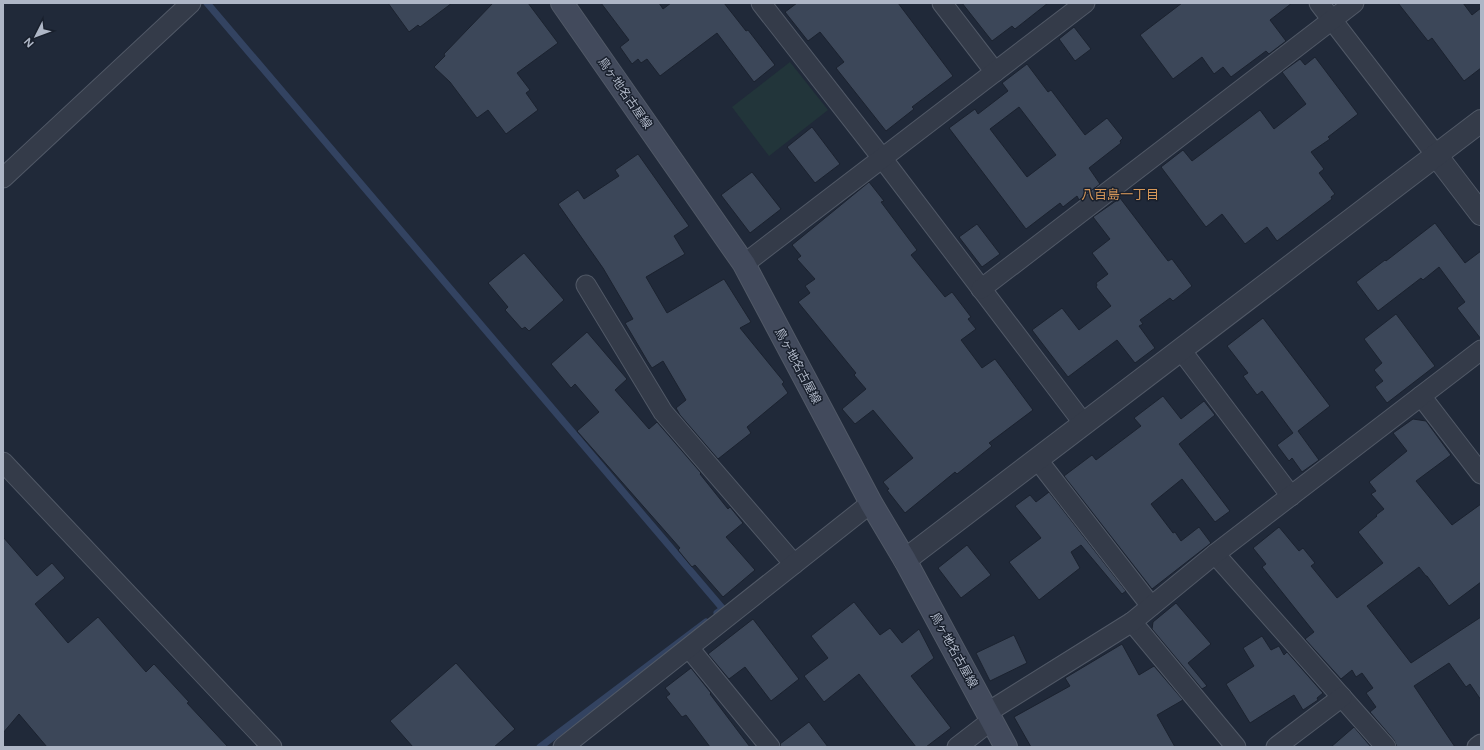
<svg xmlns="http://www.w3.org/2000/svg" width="1484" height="750" font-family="Figtree,'Noto Sans JP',sans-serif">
  <rect width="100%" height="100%" fill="#202939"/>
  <polygon fill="#22353a" points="790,62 828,110 769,156 732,107"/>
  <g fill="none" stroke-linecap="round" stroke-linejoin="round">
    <g stroke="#334361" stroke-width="7">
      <polyline points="207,3 723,609 717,613"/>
      <polyline points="540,747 706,622"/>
    </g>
  </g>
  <g fill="#3c4759" stroke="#1b222f" fill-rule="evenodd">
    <polygon points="388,3 452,3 420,27 418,25 409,32"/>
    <polygon points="493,3 528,3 558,43 517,73 530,90 526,93 538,110 506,134 488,110 477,118 450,82 434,67 445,56 444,54"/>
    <polygon points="601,3 659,3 663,9 671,3 724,3 746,31 748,30 775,65 754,82 717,33 660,76 647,59 641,63 638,59 632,64 620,47 629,40"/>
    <polygon points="797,3 898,3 953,76 912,107 914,109 886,131 836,68 844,62 820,32 808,41 785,12"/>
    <polygon points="962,3 1048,3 1015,29 1012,26 992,41"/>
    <polygon points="1182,3 1292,3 1270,20 1286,41 1269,54 1266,51 1231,77 1223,67 1214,74 1202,57 1173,79 1140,35"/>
    <polygon points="1398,3 1463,3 1472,15 1481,8 1481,68 1464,81 1432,38 1428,41"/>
    <polygon points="1074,27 1091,49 1075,61 1059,39"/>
    <polygon points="1315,57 1358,114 1328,137 1330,139 1311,152 1324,169 1319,173 1335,194 1331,197 1332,199 1277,241 1267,227 1245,244 1222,214 1206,227 1161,167 1183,150 1192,161 1260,110 1274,129 1306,104 1282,72 1300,59 1305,65"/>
    <path d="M1027,64l21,28 3,-2 34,45 22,-17 16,20 -3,3 1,2 -32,25 11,16 -21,16 -2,-4 -14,11 -3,-4 -34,26 -77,-101 26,-19 3,5 30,-23 -6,-8zM1019,107l37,48 -29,22 -37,-48z"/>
    <polygon points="812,127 840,164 815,183 787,147"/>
    <polygon points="638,154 689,226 674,236 685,254 646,277 667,313 724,279 751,322 740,328 784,382 782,384 788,393 747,427 751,433 718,459 680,415 676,408 686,400 663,361 652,368 648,362 625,323 633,319 603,268 558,204 578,190 584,199 619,176 615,170"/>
    <polygon points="752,172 781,209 750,233 721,195"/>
    <polygon points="869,182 884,201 881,202 917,250 911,255 945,297 952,292 971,317 968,319 976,329 961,340 982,368 995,359 1033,410 989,443 992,446 957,474 955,472 905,513 887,490 889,489 883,482 913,458 873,410 855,424 842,409 866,389 854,375 856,373 798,302 810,293 805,286 815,279 797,259 801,256 792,245"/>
    <polygon points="1120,198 1168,261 1172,259 1192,286 1173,301 1170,298 1140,320 1143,324 1139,326 1155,348 1135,363 1117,340 1068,377 1032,330 1062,308 1079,330 1111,306 1096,287 1097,285 1096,283 1108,274 1092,253 1110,239 1093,217"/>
    <polygon points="1435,223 1465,263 1481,251 1481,339 1457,308 1465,302 1439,267 1423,280 1421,278 1378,311 1356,282 1385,260 1386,261"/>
    <polygon points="977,224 1000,254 982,267 959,237"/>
    <polygon points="524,253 564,300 529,331 525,327 522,329 505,310 508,307 488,283"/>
    <polygon points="1396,314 1435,366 1387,403 1375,387 1383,381 1374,370 1382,363 1364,339"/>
    <polygon points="1263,318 1330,406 1298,431 1319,460 1302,472 1292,458 1289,461 1277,445 1293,433 1262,391 1257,395 1243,376 1248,373 1227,346"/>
    <polygon points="587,332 627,379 615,390 649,429 657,422 701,473 700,474 728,509 730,507 743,523 726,537 755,570 723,597 695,565 692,567 678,550 680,548 577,431 599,412 575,384 571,388 551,364"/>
    <polygon points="1163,396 1181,419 1204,401 1215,415 1179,444 1230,511 1215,522 1182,479 1151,504 1173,533 1175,532 1181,541 1199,527 1211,543 1152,589 1064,476 1092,455 1096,460 1141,426 1134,418"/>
    <polygon points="1413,419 1426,421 1451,455 1416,481 1452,525 1481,504 1481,582 1449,606 1427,576 1426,576 1419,567 1367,606 1411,663 1481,617 1481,700 1470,684 1466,687 1449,663 1414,686 1455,747 1397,747 1394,740 1370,712 1376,707 1366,693 1373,688 1362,673 1356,677 1352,670 1341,679 1305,639 1314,632 1262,567 1266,564 1253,548 1279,527 1299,551 1303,548 1315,563 1311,566 1337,598 1383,563 1358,532 1377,516 1376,515 1384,509 1371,494 1376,491 1369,482 1407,451 1393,433"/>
    <polygon points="1049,492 1126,591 1122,594 1081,545 1071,552 1080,568 1039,600 1009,562 1041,538 1015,506 1030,495 1036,502"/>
    <polygon points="3,537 37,576 52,563 65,578 35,604 68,643 98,617 146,672 154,664 189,702 187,703 228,747 47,747 19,714 3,733"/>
    <polygon points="967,545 991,575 961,598 938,568"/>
    <polygon points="854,602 880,635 890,628 902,643 919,629 934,658 911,676 951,728 926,747 916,747 859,674 824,702 804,676 828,658 811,636"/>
    <polygon points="1176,603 1211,644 1188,663 1207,686 1202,689 1152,629 1153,622"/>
    <polygon points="753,619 799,679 771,701 745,667 729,679 708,654"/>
    <polygon points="1014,635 1027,663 990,681 976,653"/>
    <polygon points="1262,636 1271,650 1279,646 1284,655 1287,652 1323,693 1317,698 1318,700 1303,710 1294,695 1250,723 1226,684 1254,666 1243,648"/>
    <polygon points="1122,644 1139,675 1154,666 1183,700 1157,715 1175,747 1031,747 1014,717 1070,686 1065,678"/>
    <polygon points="456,663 515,729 494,747 413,747 390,721"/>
    <polygon points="691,668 711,693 710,694 750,747 710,747 686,715 682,717 666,697 670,694 665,688"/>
    <polygon points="809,722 828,747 781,747 780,744"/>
    <polygon points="1354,727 1371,747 1331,747"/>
  </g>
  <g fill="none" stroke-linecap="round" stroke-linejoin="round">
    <g stroke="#515967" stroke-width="21">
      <g id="minor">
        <polyline points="761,3 882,158 1084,424"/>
        <polyline points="942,3 995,72"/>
        <polyline points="1319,3 1436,155"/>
        <polyline points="3,178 191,3"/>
        <polyline points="744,264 1085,3"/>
        <polyline points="586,285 663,412 794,564"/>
        <polyline points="981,289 1354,3"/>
        <polyline points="1181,350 1291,496"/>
        <polyline points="1421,396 1481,474"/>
        <polyline points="1037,459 1151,606"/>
        <polyline points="3,462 272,747"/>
        <polyline points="1215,554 1386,747"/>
        <polyline points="1132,622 1236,747"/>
        <polyline points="689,648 770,747"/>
        <polyline points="988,712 1132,622 1215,554 1481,350"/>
        <polyline points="563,747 871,503"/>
        <polyline points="957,747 992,720"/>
        <polyline points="1276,747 1342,697"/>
        <polyline points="1477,747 1481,744"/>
      </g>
    </g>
    <g stroke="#515967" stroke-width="24">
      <g id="tertiary">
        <polyline points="1436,155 1481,214"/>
        <polyline points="905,560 1481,121"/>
      </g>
    </g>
    <g stroke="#515967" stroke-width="24">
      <polyline id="secondary" points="562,3 744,264 871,503 905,560 1006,747"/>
    </g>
    <use href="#minor" stroke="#343b49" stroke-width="19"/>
    <use href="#tertiary" stroke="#343b49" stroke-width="22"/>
    <use href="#secondary" stroke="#424a5c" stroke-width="22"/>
  </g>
  <g text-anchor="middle" stroke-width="3" stroke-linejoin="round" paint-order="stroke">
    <g font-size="12" fill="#aeb6c6" stroke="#19202d">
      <text transform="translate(625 93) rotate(55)" y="4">鳥ヶ地名古屋線</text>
      <text transform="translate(798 366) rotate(62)" y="4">鳥ヶ地名古屋線</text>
      <text transform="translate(954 650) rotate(61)" y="4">鳥ヶ地名古屋線</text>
    </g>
    <g font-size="13" fill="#d59759" stroke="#19202d">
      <text x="1120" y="199">八百島一丁目</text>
    </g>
  </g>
  <rect width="1484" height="750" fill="none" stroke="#aeb6c6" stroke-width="8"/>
  <g transform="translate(36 36) rotate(228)" stroke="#19202d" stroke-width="3" paint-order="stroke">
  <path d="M0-3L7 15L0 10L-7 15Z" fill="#aeb6c6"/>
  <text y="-6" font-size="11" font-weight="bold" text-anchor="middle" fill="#aeb6c6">N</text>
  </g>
</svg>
